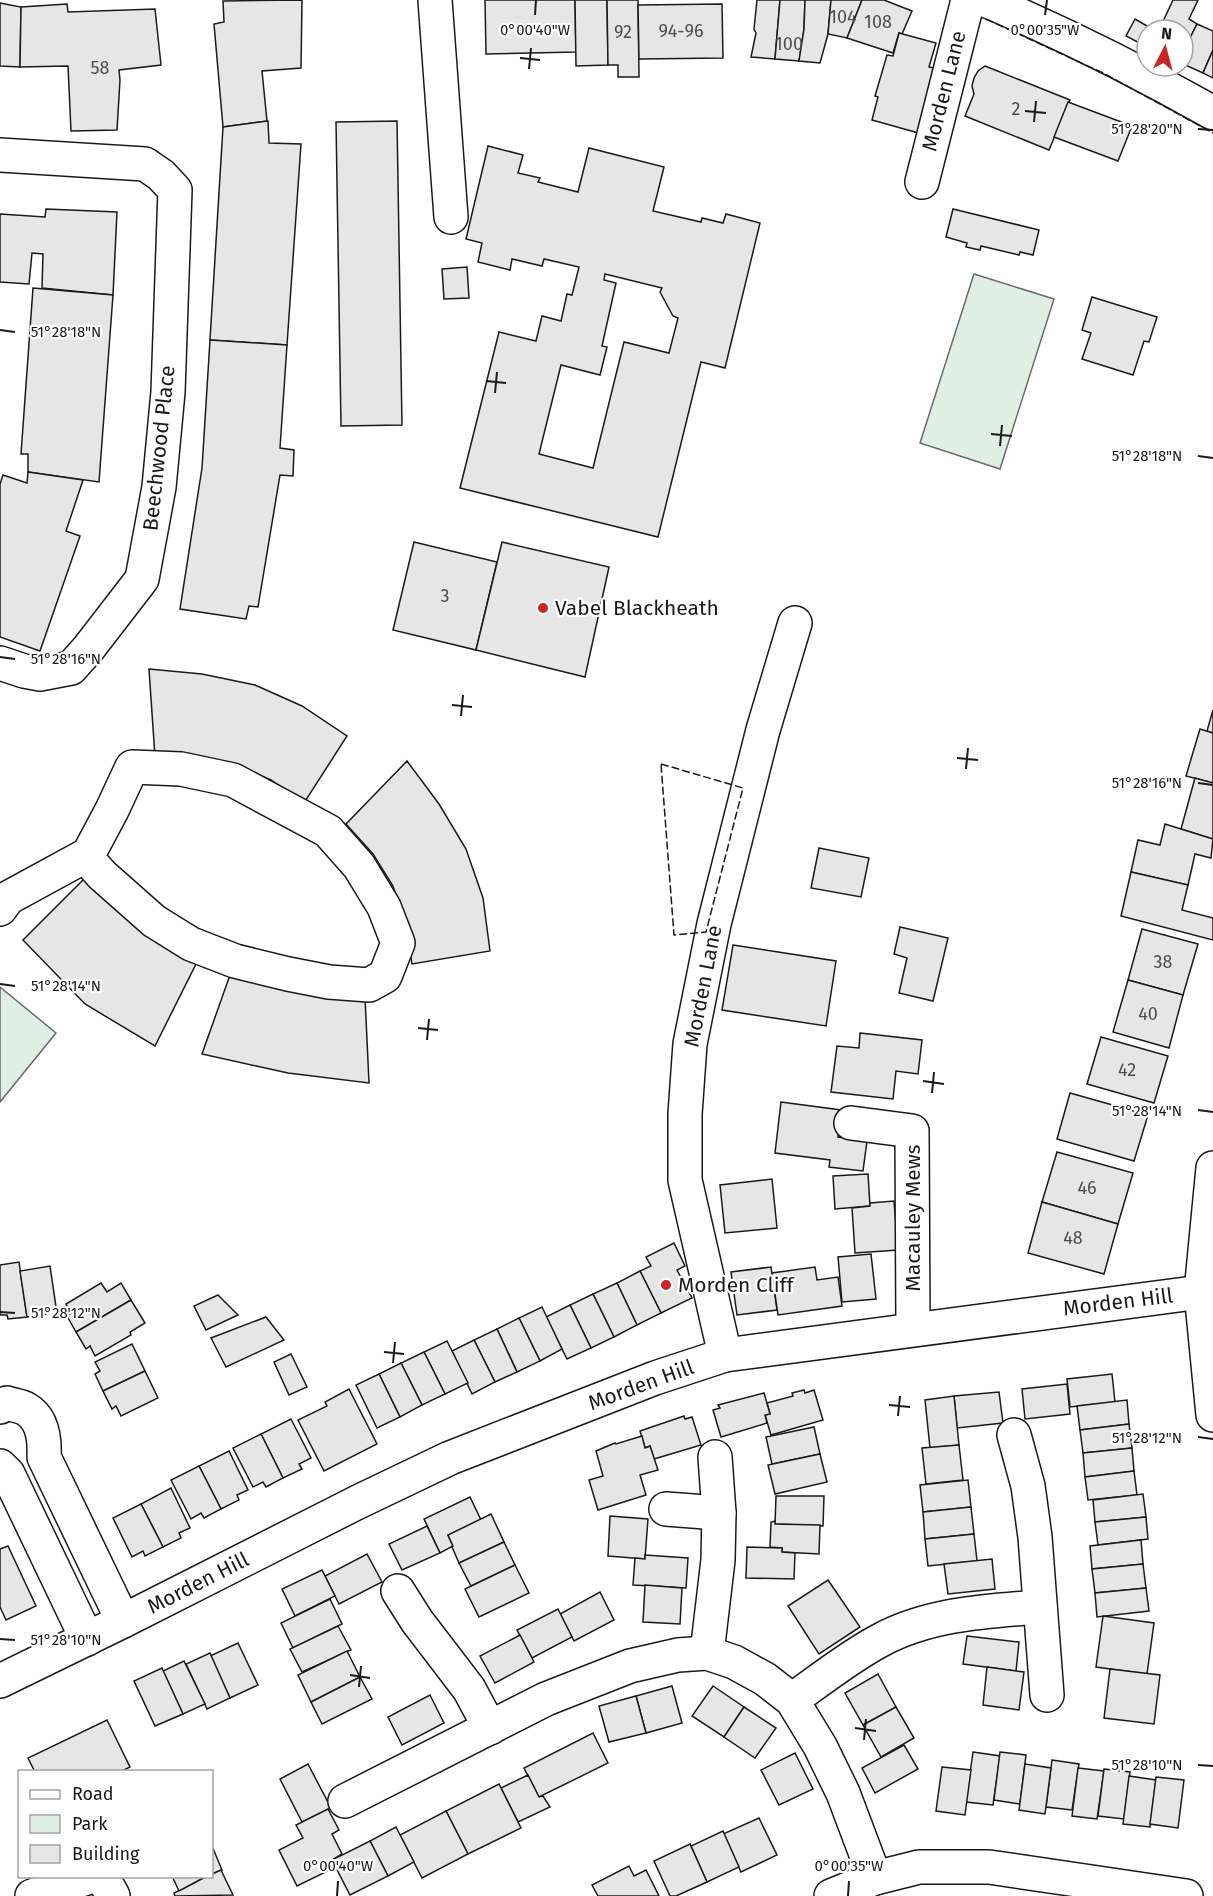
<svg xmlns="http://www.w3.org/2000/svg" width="1213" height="1896" font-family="'Fira Sans',sans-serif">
  <rect width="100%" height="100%" fill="#fff"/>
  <g fill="#e0efe3" stroke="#6a6a6a" stroke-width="1.5">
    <polygon points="974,274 1054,299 1000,469 920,443"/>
    <polygon points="0,987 56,1033 0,1102"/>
  </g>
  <g fill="#e6e6e6" stroke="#1a1a1a" stroke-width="1.5" fill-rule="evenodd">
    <polygon points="302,0 301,68 262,71 267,121 223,127 214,24 224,22 223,1"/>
    <polygon points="485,0 575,0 576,52 486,54"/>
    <polygon points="575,0 607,0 608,65 576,66"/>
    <polygon points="607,0 638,0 639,77 618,77 618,65 608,65"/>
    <polygon points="757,0 780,0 775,59 751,57 756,33 754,29"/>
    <polygon points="780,0 805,0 804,29 799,61 775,59"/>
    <polygon points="805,0 831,0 828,34 820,63 799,61 804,29"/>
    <polygon points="831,0 862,0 847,38 828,34"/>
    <polygon points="862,0 884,0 912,11 902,34 899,33 893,53 847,38"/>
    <polygon points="1173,0 1198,0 1189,19 1197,24 1183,52 1183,30 1159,30"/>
    <polygon points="0,3 21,7 20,67 0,66"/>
    <polygon points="67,4 68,12 155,9 161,65 119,70 120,80 117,130 71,131 68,66 20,67 21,7"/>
    <polygon points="722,4 723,58 639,59 638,5"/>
    <polygon points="1135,19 1154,30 1147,30 1147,47 1126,36"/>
    <polygon points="1197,24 1213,31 1213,50 1203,73 1183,64 1183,52"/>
    <polygon points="899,33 936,43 929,67 943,70 922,134 872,120 878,97 875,96 887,55 893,56"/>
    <polygon points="1213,50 1213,78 1203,73"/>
    <polygon points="985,66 1070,100 1049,150 965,116 974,94 972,86 974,78 978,71"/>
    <polygon points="1068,102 1132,126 1118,161 1054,137"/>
    <polygon points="268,121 269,143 301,144 287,345 210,340 223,127"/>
    <polygon points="397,121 402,425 341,426 336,122"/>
    <path d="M488,146l35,9 -5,18 22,5 -2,4 40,10 11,-44 75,19 -11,44 48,11 1,-4 21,5 3,-9 34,9 -35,145 -24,-6 -43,175 -198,-49 39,-156 37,9 6,-25 19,5 6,-27 5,1 7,-28 -35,-8 -2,7 -30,-7 -2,11 -32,-8 4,-19 -16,-4zM605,274l57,14 -2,4 13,24 5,2 -9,35 -45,-11 -31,126 -54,-14 22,-89 39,10 7,-28 -5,-1 14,-63 -12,-3z"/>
    <polygon points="46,209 117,212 113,295 42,288 43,254 32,253 29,284 0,282 0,214 45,217"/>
    <polygon points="953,209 1039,230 1033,255 1020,252 1019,255 981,246 980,250 966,247 967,243 946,237"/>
    <polygon points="467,267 469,298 444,299 442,269"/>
    <polygon points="33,288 113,295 99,482 28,472 28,454 21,454"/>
    <polygon points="1092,297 1157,317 1149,342 1144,341 1133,375 1082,359 1091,333 1082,330"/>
    <polygon points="210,340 287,345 280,448 294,450 293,476 280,475 258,607 249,606 246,619 180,609 202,468"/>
    <polygon points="28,472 83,480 66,531 80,536 40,651 0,637 0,484 3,475 27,483"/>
    <polygon points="414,542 497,562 476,650 393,630"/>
    <polygon points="502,542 609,567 585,677 476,650"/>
    <polygon points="149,669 202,674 255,685 302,706 347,736 304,803 271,780 233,764 155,757"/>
    <polygon points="1213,710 1213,733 1207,731"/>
    <polygon points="1200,729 1213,733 1213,783 1186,776"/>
    <polygon points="407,761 439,804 466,849 483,898 490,951 412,964 406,926 393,886 373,854 346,824"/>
    <polygon points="1195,778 1213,783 1213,839 1181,829"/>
    <polygon points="1165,824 1213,839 1211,858 1195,854 1188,885 1131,872 1138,840 1160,845"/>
    <polygon points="819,848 869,858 861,897 811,888"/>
    <polygon points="1131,872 1188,885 1182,910 1213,918 1213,940 1121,916"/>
    <polygon points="84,879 135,926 197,962 155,1046 85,1004 23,940"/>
    <polygon points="900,927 948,938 933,1001 899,993 907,958 894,954"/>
    <polygon points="1142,929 1198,944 1183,995 1128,980"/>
    <polygon points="733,945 836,961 826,1026 722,1010"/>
    <polygon points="230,975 365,997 369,1083 288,1073 202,1054"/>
    <polygon points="1128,980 1183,995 1169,1048 1113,1032"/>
    <polygon points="860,1033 922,1040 918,1074 896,1071 893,1099 831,1092 837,1046 859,1048"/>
    <polygon points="1101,1037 1168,1056 1154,1103 1087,1084"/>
    <polygon points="1070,1093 1148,1115 1134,1161 1057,1139"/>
    <polygon points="781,1102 841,1110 838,1137 867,1141 863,1171 829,1167 830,1160 775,1153"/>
    <polygon points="1057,1152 1133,1173 1118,1224 1042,1202"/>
    <polygon points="868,1174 870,1206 835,1209 833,1176"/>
    <polygon points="772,1179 777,1228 725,1233 720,1185"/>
    <polygon points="894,1201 898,1250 855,1253 852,1208 870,1206 870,1203"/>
    <polygon points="1042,1202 1118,1224 1104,1274 1028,1253"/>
    <polygon points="674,1243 685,1266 677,1270 692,1298 661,1313 640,1271 651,1266 646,1257"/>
    <polygon points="871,1254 876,1299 842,1302 838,1257"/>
    <polygon points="19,1262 27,1317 8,1319 7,1315 0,1315 0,1265"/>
    <polygon points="50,1266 56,1307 46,1309 46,1314 27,1317 20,1271"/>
    <polygon points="771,1267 777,1310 737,1315 731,1272"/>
    <polygon points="815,1267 817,1280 838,1277 842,1306 778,1315 772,1273"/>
    <polygon points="640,1271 661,1313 637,1325 617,1283"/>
    <polygon points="101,1283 107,1292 121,1283 131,1300 76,1332 67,1316 71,1313 66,1304"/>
    <polygon points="617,1283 637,1325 614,1337 593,1294"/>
    <polygon points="593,1294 614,1337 591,1348 570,1305"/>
    <polygon points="218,1295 238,1315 206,1330 194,1306"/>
    <polygon points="131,1300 145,1323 130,1332 131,1335 95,1356 90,1346 86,1349 76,1332"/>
    <polygon points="570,1305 591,1348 567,1359 546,1317"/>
    <polygon points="542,1307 562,1349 540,1361 519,1318"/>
    <polygon points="266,1317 284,1340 226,1367 211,1338"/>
    <polygon points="519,1318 540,1361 517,1372 497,1329"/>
    <polygon points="497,1329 517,1372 495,1382 474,1340"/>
    <polygon points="474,1340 495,1382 472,1394 452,1351"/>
    <polygon points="447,1341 468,1383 445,1394 424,1352"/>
    <polygon points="132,1344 145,1371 103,1391 95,1374 100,1371 95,1362"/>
    <polygon points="424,1352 445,1394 422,1405 401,1363"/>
    <polygon points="291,1354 307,1387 289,1395 274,1362"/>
    <polygon points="401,1363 422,1405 400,1417 379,1374"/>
    <polygon points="145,1371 158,1398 121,1416 116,1406 112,1409 103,1391"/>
    <polygon points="379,1374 400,1417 377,1428 356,1385"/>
    <polygon points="1112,1374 1115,1402 1070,1407 1067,1379"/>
    <polygon points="1067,1384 1070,1414 1025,1419 1022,1389"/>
    <polygon points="349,1389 377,1444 324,1471 298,1420 327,1406 325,1402"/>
    <polygon points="804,1390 805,1393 814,1390 823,1420 771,1435 765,1415 770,1414 767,1403 793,1396 792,1393"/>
    <polygon points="999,1392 1003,1423 957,1428 954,1396"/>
    <polygon points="764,1393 770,1414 765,1415 767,1423 721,1437 713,1410 720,1408 718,1405"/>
    <polygon points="954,1396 959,1445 930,1448 925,1400"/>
    <polygon points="1127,1400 1129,1424 1080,1430 1077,1406"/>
    <polygon points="684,1416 685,1419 692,1417 701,1445 654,1459 650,1446 645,1448 640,1431"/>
    <polygon points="291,1419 311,1458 299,1464 302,1469 283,1478 261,1434"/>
    <polygon points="1129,1424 1132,1448 1083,1453 1080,1430"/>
    <polygon points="814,1427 820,1454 772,1464 766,1437"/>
    <polygon points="261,1434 283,1478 266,1487 263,1482 253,1487 233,1448"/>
    <polygon points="642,1436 645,1448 650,1446 658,1470 640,1475 646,1495 598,1510 589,1480 603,1476 596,1451 615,1443 616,1444"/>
    <polygon points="959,1445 963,1480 926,1484 922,1448"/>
    <polygon points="1132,1448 1134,1471 1085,1477 1083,1453"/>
    <polygon points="229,1451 248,1490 237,1495 239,1500 221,1509 199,1466"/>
    <polygon points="820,1454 827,1482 775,1494 768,1465"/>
    <polygon points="199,1466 221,1509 204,1518 201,1513 191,1519 171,1480"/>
    <polygon points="1134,1471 1137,1495 1088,1500 1085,1477"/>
    <polygon points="968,1480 971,1507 923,1512 920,1485"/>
    <polygon points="171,1488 190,1528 179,1533 181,1538 163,1547 141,1504"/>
    <polygon points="1143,1494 1146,1517 1095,1522 1093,1500"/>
    <polygon points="776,1496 824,1496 823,1526 775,1524"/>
    <polygon points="470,1497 481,1520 448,1535 453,1546 440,1553 424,1519"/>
    <polygon points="141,1504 163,1547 145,1556 143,1551 132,1557 113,1518"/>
    <polygon points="971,1507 974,1534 925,1539 923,1512"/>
    <polygon points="491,1514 504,1542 459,1563 452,1547 453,1546 448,1535"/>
    <polygon points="610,1516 648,1519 645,1559 608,1556"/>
    <polygon points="1146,1517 1148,1539 1098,1545 1095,1522"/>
    <polygon points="775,1521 775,1524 820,1525 819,1554 782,1552 782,1548 770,1547 771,1522"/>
    <polygon points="427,1526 440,1553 402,1570 389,1544"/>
    <polygon points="974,1534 977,1561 928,1566 925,1539"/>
    <polygon points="1141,1540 1143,1564 1092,1569 1090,1546"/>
    <polygon points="504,1542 515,1565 471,1586 459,1563"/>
    <polygon points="8,1546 36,1606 6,1620 0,1607 0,1549"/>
    <polygon points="747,1547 782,1548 782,1552 795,1553 794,1579 746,1578"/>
    <polygon points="367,1554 382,1582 339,1604 325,1576"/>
    <polygon points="645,1555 688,1558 686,1588 633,1585 635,1558 645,1559"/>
    <polygon points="992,1559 995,1589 948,1594 944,1564"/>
    <polygon points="1143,1564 1146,1588 1095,1593 1092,1569"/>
    <polygon points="515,1565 529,1593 479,1617 465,1589"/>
    <polygon points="322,1570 335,1596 295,1616 282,1589"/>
    <polygon points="828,1580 860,1627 819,1654 788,1606"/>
    <polygon points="645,1585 682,1588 680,1624 643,1622"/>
    <polygon points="1146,1588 1149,1611 1097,1617 1095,1593"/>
    <polygon points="600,1592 614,1620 574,1641 560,1614"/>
    <polygon points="330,1599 342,1624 293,1648 281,1623"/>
    <polygon points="558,1609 572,1637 532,1658 517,1630"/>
    <polygon points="1103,1616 1154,1623 1147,1674 1096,1667"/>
    <polygon points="338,1626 351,1650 302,1672 290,1649"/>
    <polygon points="520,1635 534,1662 495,1683 480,1656"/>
    <polygon points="967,1636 1019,1642 1016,1671 963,1664"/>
    <polygon points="238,1643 258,1685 230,1698 210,1656"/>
    <polygon points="347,1651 360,1677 311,1702 298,1675"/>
    <polygon points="210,1653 230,1698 207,1709 186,1664"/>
    <polygon points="184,1661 205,1704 183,1714 163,1671"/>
    <polygon points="987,1667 1024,1672 1019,1710 983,1705"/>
    <polygon points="162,1668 183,1714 155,1726 134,1681"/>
    <polygon points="1110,1669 1160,1675 1154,1724 1104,1718"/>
    <polygon points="878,1674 896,1707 863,1725 845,1693"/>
    <polygon points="360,1677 372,1699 322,1724 311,1702"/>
    <polygon points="672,1686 682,1723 646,1733 636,1696"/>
    <polygon points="713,1686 744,1707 724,1737 692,1716"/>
    <polygon points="430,1695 444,1723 402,1745 388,1717"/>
    <polygon points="636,1696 646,1733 609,1742 599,1706"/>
    <polygon points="744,1707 776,1728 755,1758 724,1737"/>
    <polygon points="896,1707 914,1738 881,1757 863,1725"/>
    <polygon points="107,1720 130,1767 120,1772 35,1772 28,1758"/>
    <polygon points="593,1733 608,1763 539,1797 524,1768"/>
    <polygon points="904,1745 918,1769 875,1793 862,1768"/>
    <polygon points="973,1752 1000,1756 993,1805 966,1802"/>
    <polygon points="1000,1752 1026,1755 1020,1804 994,1800"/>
    <polygon points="795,1753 813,1789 779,1805 761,1770"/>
    <polygon points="1052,1760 1079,1764 1072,1810 1046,1807"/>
    <polygon points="308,1764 331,1808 302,1822 280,1779"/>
    <polygon points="1025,1764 1051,1768 1045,1814 1019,1810"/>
    <polygon points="942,1767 971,1770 965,1815 936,1811"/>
    <polygon points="1078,1768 1104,1771 1097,1819 1072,1816"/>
    <polygon points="1104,1769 1130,1772 1124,1819 1098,1816"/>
    <polygon points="528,1775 539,1797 543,1796 550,1807 518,1822 501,1788"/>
    <polygon points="1129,1776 1156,1780 1150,1827 1123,1824"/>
    <polygon points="1156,1777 1184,1780 1178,1828 1150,1824"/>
    <polygon points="499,1784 521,1828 468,1854 446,1811"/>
    <polygon points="328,1809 339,1830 332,1834 342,1854 332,1860 336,1867 297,1886 279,1850 303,1838 296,1825"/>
    <polygon points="446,1811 468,1854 422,1878 400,1835"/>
    <polygon points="759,1818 777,1855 741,1872 723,1834"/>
    <polygon points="396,1827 414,1862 388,1876 370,1841"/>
    <polygon points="723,1831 739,1867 707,1882 691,1846"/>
    <polygon points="370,1841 388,1876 350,1895 332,1860"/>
    <polygon points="690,1844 707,1882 676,1896 670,1896 654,1861"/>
    <polygon points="212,1846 222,1870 212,1874"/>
    <polygon points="629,1866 634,1876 646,1870 659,1896 598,1896 592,1885"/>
    <polygon points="221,1870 233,1895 175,1896 174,1893 207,1876 212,1876 212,1874"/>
    <polygon points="172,1876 207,1876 179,1891"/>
  </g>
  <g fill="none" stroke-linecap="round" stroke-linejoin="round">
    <g stroke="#1a1a1a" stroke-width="36">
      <g id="minor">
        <polyline points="435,0 451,217"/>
        <path d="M985,0c78,33 154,71 228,113"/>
        <polyline points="0,155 145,164 161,175 175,190 168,392 159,487 142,579 88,649 71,668 40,674 24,671 0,663"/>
        <polyline points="922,182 968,0"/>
        <polyline points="0,909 8,898 85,856 88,855 112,810 132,767 181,769 233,780 328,831 359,866 384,907 398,943 385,976 369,985 329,982 288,974 235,961 191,944 154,921 102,875 85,856"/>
        <polyline points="851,1123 912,1131 913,1329"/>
        <polyline points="1213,1168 1201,1292 1213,1415"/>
        <polyline points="725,1355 685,1180 685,1114 690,1044 714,924 763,730 795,623"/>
        <path d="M0,1407l7,-4c5,2 14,3 19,6 17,10 19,30 18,48l79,164"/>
        <polyline points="1014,1435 1028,1486 1035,1537 1047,1695"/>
        <polyline points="0,1466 8,1474 87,1639"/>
        <polyline points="666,1509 719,1513"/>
        <polyline points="398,1591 417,1621 469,1689 490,1728"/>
        <polyline points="707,1653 718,1560 719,1513 715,1457"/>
        <polyline points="0,1681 123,1621 358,1502 450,1458 655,1378 725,1355 1201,1292"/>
        <path d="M792,1700c28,-20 57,-43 87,-59 49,-27 107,-30 161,-34"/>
        <polyline points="345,1801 546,1699 630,1666 678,1655 707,1653 734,1662 765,1679 792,1700 820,1746 843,1793 875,1878"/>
        <polyline points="102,1876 113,1896"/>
        <polyline points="32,1896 93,1876"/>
        <polyline points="831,1896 875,1878 919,1867 989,1867 1186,1896"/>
      </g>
    </g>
    <use href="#minor" stroke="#fff" stroke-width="33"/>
    <g stroke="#1a1a1a" stroke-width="1.5" stroke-dasharray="8 3" stroke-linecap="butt">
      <polyline points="986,19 1103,73 1213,133"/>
      <polygon points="661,764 743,788 706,932 674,935"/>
    </g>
  </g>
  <path fill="none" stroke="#1a1a1a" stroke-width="2" d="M535,15l1,-15M1045,15l2,-15M520,58l20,2M529,69l2,-21M1025,111l21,2M1034,122l2,-21M1198,129l15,1M0,330l15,2M486,381l20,2M495,393l2,-21M991,434l21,2M1000,446l2,-21M1198,456l15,2M0,657l15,2M452,705l20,2M461,716l2,-21M957,758l21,2M966,769l2,-21M1198,783l15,2M0,984l15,2M418,1028l20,2M427,1040l2,-21M923,1081l21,3M932,1093l2,-21M1198,1110l15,2M0,1312l15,1M384,1352l20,2M393,1363l2,-21M889,1405l21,2M898,1416l2,-20M1198,1437l15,2M0,1639l15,1M350,1675l20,3M359,1687l2,-21M855,1728l21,3M864,1740l2,-21M1198,1765l15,1M337,1896l1,-15M848,1896l1,-15"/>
  <g fill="#c62828" stroke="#fff" stroke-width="2">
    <circle cx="543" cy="608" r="6"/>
    <circle cx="666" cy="1285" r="6"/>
  </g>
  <g text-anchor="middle" stroke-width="4.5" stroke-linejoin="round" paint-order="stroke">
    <g font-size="18" fill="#4d4d4d">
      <text x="843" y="23">104</text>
      <text x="878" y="28">108</text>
      <text x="681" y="37">94-96</text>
      <text x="623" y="38">92</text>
      <text x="789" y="50">100</text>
      <text x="100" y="74">58</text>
      <text x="1016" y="115">2</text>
      <text x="445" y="602">3</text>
      <text x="1163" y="968">38</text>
      <text x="1148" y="1020">40</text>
      <text x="1127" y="1076">42</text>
      <text x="1087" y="1194">46</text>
      <text x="1073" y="1244">48</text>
    </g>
    <g font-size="21" fill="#1a1a1a" stroke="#fff">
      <text transform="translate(944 91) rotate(-76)" y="7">Morden Lane</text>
      <text transform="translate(159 448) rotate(-84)" y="7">Beechwood Place</text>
      <text transform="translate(703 986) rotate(-79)" y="7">Morden Lane</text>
      <text transform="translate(913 1218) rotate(-90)" y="7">Macauley Mews</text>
      <text transform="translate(1118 1302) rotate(-7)" y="7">Morden Hill</text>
      <text transform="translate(641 1385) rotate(-20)" y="7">Morden Hill</text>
      <text transform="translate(198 1583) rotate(-27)" y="7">Morden Hill</text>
    </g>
    <g font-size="21" fill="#1a1a1a" stroke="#fff" text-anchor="start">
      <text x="555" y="615">Vabel Blackheath</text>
      <text x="678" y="1292">Morden Cliff</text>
    </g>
  </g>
  <g font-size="15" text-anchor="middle" fill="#1a1a1a" stroke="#fff" stroke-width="4.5" stroke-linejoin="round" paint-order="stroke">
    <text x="535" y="35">0°00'40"W</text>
    <text x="1045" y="35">0°00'35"W</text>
    <text x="1147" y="134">51°28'20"N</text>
    <text x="66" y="337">51°28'18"N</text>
    <text x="1147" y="461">51°28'18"N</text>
    <text x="66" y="664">51°28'16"N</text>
    <text x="1147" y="788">51°28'16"N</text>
    <text x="66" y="991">51°28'14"N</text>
    <text x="1147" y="1116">51°28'14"N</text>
    <text x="66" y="1318">51°28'12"N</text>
    <text x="1147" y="1443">51°28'12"N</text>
    <text x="66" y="1645">51°28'10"N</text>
    <text x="1147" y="1770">51°28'10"N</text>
    <text x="338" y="1871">0°00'40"W</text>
    <text x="849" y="1871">0°00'35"W</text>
  </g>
  <rect x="18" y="1770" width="195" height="108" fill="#ffffff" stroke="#a3a3a3" stroke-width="1.5"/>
  <rect x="30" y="1790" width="30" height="9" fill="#ffffff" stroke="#a3a3a3" stroke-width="1.5"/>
  <text x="72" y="1800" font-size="18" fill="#1a1a1a">Road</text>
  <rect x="30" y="1815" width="30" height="18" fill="#e0efe3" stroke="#a3a3a3" stroke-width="1.5"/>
  <text x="72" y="1830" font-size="18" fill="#1a1a1a">Park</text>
  <rect x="30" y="1845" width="30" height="18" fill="#e6e6e6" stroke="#a3a3a3" stroke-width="1.5"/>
  <text x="72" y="1860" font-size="18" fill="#1a1a1a">Building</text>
  <g transform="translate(1165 48) rotate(6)"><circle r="28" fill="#ffffff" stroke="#a3a3a3" stroke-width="1.5"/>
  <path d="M0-4.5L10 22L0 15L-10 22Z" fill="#c62828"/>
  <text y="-9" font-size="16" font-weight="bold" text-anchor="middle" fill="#1a1a1a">N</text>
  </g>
</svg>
